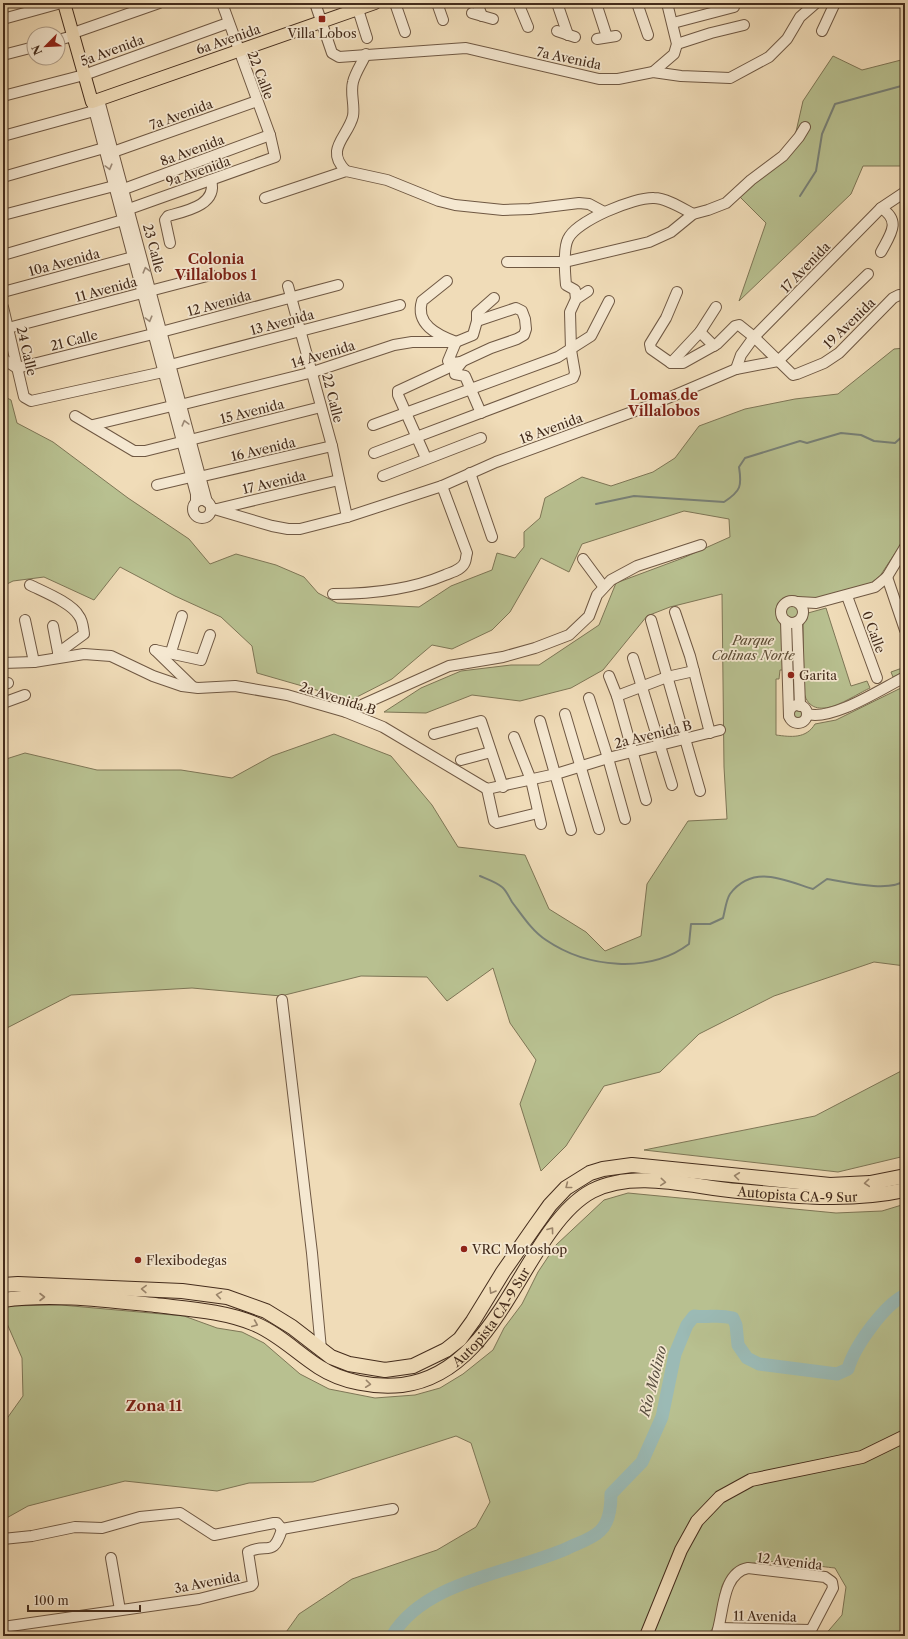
<svg xmlns="http://www.w3.org/2000/svg" width="908" height="1639" font-family="'Libre Caslon Text',serif">
  <rect width="100%" height="100%" fill="#f0dcb8"/>
  <filter id="stains"><feTurbulence type="fractalNoise" baseFrequency=".005" numOctaves="4"/><feColorMatrix values="0 0 0 0 .2 0 0 0 0 .09 0 0 0 0 .02 0 0 0 .5 -.17"/></filter>
  <radialGradient id="worn" r=".72"><stop offset=".6" stop-color="#630" stop-opacity="0"/><stop offset="1" stop-color="#630" stop-opacity=".3"/></radialGradient>
  <g fill="#b8c090" stroke="#7e7656">
    <polygon points="833,56 862,70 905,59 905,166 863,166 851,194 739,301 766,223 739,196 793,145 803,101"/>
    <path d="M905,348v190l-25,38 -9,7 -68,19 -9,-6c-7,0 -14,2 -17,10 -3,7 3,11 4,17 3,15 2,32 2,47h-3l-1,9h-3v56c15,2 30,4 39,-11l21,-4 69,-34v280l-31,-4 -100,34 -75,38 -39,38 -56,14 -38,60 -25,25 -21,-67 16,-44 -26,-37 -17,-55 -46,33 -20,-24 -66,-1 -80,20 -89,-8 -121,7 -68,35v-270l22,-7 72,17h84l51,8 40,-22 62,-22 57,22 41,49 26,42 67,8 24,54 37,23 19,19 36,-15 6,-52 41,-63 39,-2 -3,-52 -2,-173 -52,13 -23,9 -44,54 -32,18 -51,13 -48,-6 -46,18 -42,-1 37,-24 40,-17 50,-6h28l60,-40 17,-42 67,-25 47,-21 -1,-18 -45,-8 -102,33 -13,28 -28,-14 -31,54 -18,18 -40,19 -20,-4 -40,34 -41,21 -94,-27 -5,-27 -31,-29 -46,-21 -55,-29 -26,33 -50,-23 -31,4 -10,5v-190l8,4 6,23 36,19 75,56 61,41 21,25 26,-10 40,11 28,12 14,16 19,10 82,4 32,-21 41,-16 5,-17 18,5 9,-11v-15l16,-14 5,-20 37,-21 29,9 42,-14 22,-14 24,-32 46,-17 50,-10 43,-5 56,-45z"/>
    <circle cx="792" cy="611" r="7"/>
    <path d="M826,608l25,78 16,-5 3,7c-18,8 -57,38 -66,5l-1,-70 4,-5 1,-5z"/>
    <polygon points="905,667 905,671 893,677 891,672"/>
    <circle cx="798" cy="714" r="7"/>
    <polygon points="905,1069 905,1156 838,1172 644,1150 815,1116"/>
    <path d="M628,1193l208,20 46,-2 23,-7v432h-81l18,-21 4,-28 -11,-19c-32,-3 -98,-20 -113,18 -4,12 -3,25 -7,37 -1,4 -5,9 -8,13h-426l3,-1 15,-21 53,-35 85,-29 39,-23 14,-25 -19,-59 -15,-7 -143,46 -64,1 -32,8 -92,-10 -97,25 -25,14v-96l20,-28 -1,-38 -17,-39 -2,-13 58,-1 123,11 33,12 25,4 22,11 36,31 29,15 46,9 40,-3 25,-7 23,-14 30,-24 11,-22 18,-24 16,-32 18,-27 48,-45z"/>
  </g>
  <g fill="none" stroke-linecap="round" stroke-linejoin="round">
    <g stroke="#788178" stroke-width="2">
      <polyline points="800,196 816,171 822,134 835,104 905,85"/>
      <path d="M596,504l38,-8 90,6c17,-11 18,-16 15,-35l6,-9 55,-17 7,2 34,-10 20,2 13,6 21,2 10,-9"/>
      <path d="M480,876c7,3 16,6 22,11 4,3 7,10 10,15 10,13 20,29 34,38 41,28 103,34 143,4l2,-20h19l13,-6c2,-7 3,-18 7,-24 23,-30 54,-14 83,-5l14,-10c18,3 64,14 78,1"/>
    </g>
    <path stroke="#9bbab5" stroke-width="13" d="M392,1636c33,-56 121,-63 176,-88 10,-5 24,-9 32,-17 10,-9 11,-25 11,-37l31,-32 20,-45 13,-63 12,-29 7,-9c16,2 23,-2 39,2l3,7 2,20 9,13 12,6 78,10 11,-5c6,-22 36,-64 57,-74"/>
    <g stroke="#6f5843" stroke-width="12">
      <g id="minor">
        <polyline points="315,3 332,53 339,57 466,48 599,79 618,79 653,72 681,76 730,78 769,57 787,39 800,17 816,3"/>
        <polyline points="356,3 367,38"/>
        <polyline points="395,3 405,32"/>
        <polyline points="437,3 443,20"/>
        <polyline points="477,3 482,16"/>
        <polyline points="518,3 528,27"/>
        <polyline points="557,3 568,35"/>
        <polyline points="596,3 607,37"/>
        <polyline points="637,3 648,35"/>
        <polyline points="472,13 493,19"/>
        <polyline points="3,19 61,3"/>
        <polyline points="673,23 734,7"/>
        <polyline points="79,31 159,3"/>
        <polyline points="557,31 575,37"/>
        <polyline points="822,31 835,3"/>
        <polyline points="597,39 616,36"/>
        <polyline points="58,40 73,36"/>
        <polyline points="677,44 711,33 744,25"/>
        <polyline points="3,55 34,47"/>
        <polyline points="653,72 674,54 677,44 667,3"/>
        <polyline points="3,96 84,75 228,23"/>
        <polyline points="99,100 207,502"/>
        <polyline points="92,102 196,494 196,502"/>
        <polyline points="3,136 94,111"/>
        <polyline points="113,152 257,101"/>
        <path d="M346,171c-22,-22 2,-34 7,-55 2,-11 -3,-23 0,-34 2,-9 9,-19 13,-28"/>
        <polyline points="3,177 104,148"/>
        <polyline points="124,189 270,135"/>
        <polyline points="265,198 346,171 387,180 439,201 455,205 503,210 530,209 579,203 589,204 604,212"/>
        <polyline points="129,209 275,157 270,135 222,3"/>
        <polyline points="3,215 114,186"/>
        <path d="M170,243l-5,-23 3,-4c18,-5 50,-11 43,-36"/>
        <path d="M881,252c9,-17 21,-31 0,-44"/>
        <polyline points="3,255 123,220"/>
        <polyline points="507,262 565,262 649,242 671,232 693,214 708,210 726,203 751,180 783,156 799,137 805,127"/>
        <path d="M447,281l-25,20c-7,23 15,34 34,41l-8,19 4,2 10,-1 -7,9v3l10,2 16,37"/>
        <polyline points="288,286 332,446 347,517"/>
        <polyline points="3,292 133,257"/>
        <polyline points="677,292 666,318 650,344 651,349 671,363 683,363 717,344 735,326 739,325 754,337 793,375 797,374 824,363 839,353 893,298 899,295 905,296"/>
        <path d="M576,299l-1,-9 -9,-5c-1,-11 -3,-36 2,-46 8,-18 66,-42 86,-41 12,0 28,10 39,16"/>
        <polyline points="3,307 24,397 31,401 163,372"/>
        <polyline points="8,328 211,275"/>
        <polyline points="700,332 714,346"/>
        <polyline points="3,359 17,368 161,332 338,285"/>
        <polyline points="671,363 700,332 716,307"/>
        <polyline points="170,365 400,305"/>
        <polyline points="736,369 741,355 754,337 881,208 905,192"/>
        <polyline points="180,405 313,372 394,345 412,342 456,342 473,335 477,321 477,313 494,298"/>
        <polyline points="75,416 134,451 145,451 181,442"/>
        <polyline points="93,425 172,406"/>
        <polyline points="373,425 558,357 591,336 609,301"/>
        <polyline points="190,440 321,407"/>
        <polyline points="374,453 573,378 575,373 571,350 570,312 576,299 588,291"/>
        <polyline points="426,458 398,395 398,391 491,348 517,339 524,335 526,329 525,319 522,311 516,308 477,321"/>
        <polyline points="470,473 492,537"/>
        <polyline points="383,476 481,438"/>
        <polyline points="199,477 332,446"/>
        <polyline points="157,485 191,477"/>
        <circle cx="202" cy="509" r="9"/>
        <polyline points="211,508 272,526 288,529 300,529 347,517 442,486 496,462 654,404 736,369 778,361 868,274"/>
        <polyline points="217,509 339,480"/>
        <polyline points="583,559 603,586"/>
        <polyline points="887,577 905,630"/>
        <path d="M30,585c14,7 42,18 49,31 4,5 4,12 5,18l-26,19"/>
        <path d="M333,594c38,0 77,-4 112,-19 7,-3 17,-5 20,-13 1,-2 1,-6 2,-9l-25,-67"/>
        <polyline points="847,596 877,678"/>
        <circle cx="792" cy="612" r="11"/>
        <polyline points="798,602 816,603 875,587 887,577 905,547"/>
        <polyline points="675,612 690,656 710,733"/>
        <polyline points="25,620 34,662"/>
        <polyline points="651,620 700,791"/>
        <polyline points="786,621 789,716"/>
        <polyline points="797,622 800,706"/>
        <polyline points="53,626 59,657"/>
        <polyline points="155,650 201,660 210,635"/>
        <polyline points="155,650 193,687"/>
        <polyline points="171,652 182,616"/>
        <polyline points="633,658 672,785"/>
        <polyline points="3,663 34,662 84,654 111,656 153,676 182,686 198,688 235,686 287,695 346,712 383,727 487,789 556,774 608,758 720,730"/>
        <polyline points="609,676 617,696 646,800"/>
        <polyline points="3,684 8,683"/>
        <polyline points="617,696 667,677 694,671"/>
        <polyline points="589,698 608,758 625,819"/>
        <polyline points="3,703 25,695"/>
        <circle cx="798" cy="714" r="9"/>
        <polyline points="346,712 449,666 503,657 535,648 569,635 589,616 597,595 611,580 637,566 701,545"/>
        <polyline points="565,714 599,829"/>
        <path d="M807,714c26,7 74,-25 98,-37"/>
        <polyline points="540,721 571,830"/>
        <polyline points="434,734 481,721 503,787"/>
        <polyline points="514,737 531,780 541,824"/>
        <polyline points="461,760 491,752"/>
        <polyline points="487,789 494,821 497,823 538,813"/>
        <polyline points="282,1000 312,1253 321,1349"/>
        <polyline points="282,1529 393,1509"/>
        <polyline points="3,1539 32,1536 75,1527 102,1528 140,1517 180,1513 214,1535 274,1523 277,1523 282,1529"/>
        <polyline points="111,1558 120,1610"/>
        <path d="M3,1627l196,-28 52,-13 2,-2 -5,-32c19,-10 25,7 34,-23"/>
        <polyline points="719,1628 811,1630"/>
        <path d="M716,1636c8,-20 5,-63 32,-68l77,9 7,5 1,6 -25,48"/>
      </g>
    </g>
    <g stroke="#442c1c" stroke-width="14">
      <g id="major">
        <polyline points="64,3 92,102 375,3"/>
        <polyline points="646,1636 681,1550 697,1521 720,1497 751,1480 862,1457 905,1436"/>
      </g>
    </g>
    <g stroke="#442c1c" stroke-width="16">
      <g id="highway">
        <polyline points="3,1285 18,1284 182,1291 227,1297 266,1311 292,1327 331,1357 349,1364 385,1370 413,1366 446,1350 460,1339 473,1321 503,1272 535,1226 550,1205 566,1188 590,1173 603,1169 632,1165 830,1185 870,1183 905,1176"/>
        <path id="s1" d="M3,1300c50,-7 103,0 152,5 33,4 70,6 100,19 24,10 42,29 64,43 23,15 56,21 83,18 79,-10 108,-100 150,-156 11,-15 23,-29 40,-38 43,-22 100,-4 146,0 56,5 112,11 167,-1"/>
      </g>
    </g>
    <use href="#minor" stroke="#f5e8d1" stroke-width="10"/>
    <use href="#major" stroke="#f0dcb8" stroke-width="12"/>
    <use href="#highway" stroke="#f0dcb8" stroke-width="14"/>
  </g>
  <defs><path id="oneway-chevron" d="M-2-3.5L2.5 0L-2 3.5" fill="none" stroke-width="1.6" stroke-linecap="round" stroke-linejoin="round"/></defs>
  <g stroke="#9c8a76">
    <use href="#oneway-chevron" transform="translate(109 167) rotate(75)"/>
    <use href="#oneway-chevron" transform="translate(146 270) rotate(-105)"/>
    <use href="#oneway-chevron" transform="translate(149 319) rotate(75)"/>
    <use href="#oneway-chevron" transform="translate(185 423) rotate(-105)"/>
  </g>
  <g stroke="#9a846a">
    <use href="#oneway-chevron" transform="translate(737 1176) rotate(-173)"/>
    <use href="#oneway-chevron" transform="translate(663 1182) rotate(5)"/>
    <use href="#oneway-chevron" transform="translate(867 1183) rotate(175)"/>
    <use href="#oneway-chevron" transform="translate(568 1186) rotate(142)"/>
    <use href="#oneway-chevron" transform="translate(551 1230) rotate(-53)"/>
    <use href="#oneway-chevron" transform="translate(144 1289) rotate(-178)"/>
    <use href="#oneway-chevron" transform="translate(492 1291) rotate(121)"/>
    <use href="#oneway-chevron" transform="translate(219 1295) rotate(-171)"/>
    <use href="#oneway-chevron" transform="translate(42 1297)"/>
    <use href="#oneway-chevron" transform="translate(255 1324) rotate(23)"/>
    <use href="#oneway-chevron" transform="translate(368 1384) rotate(6)"/>
  </g>
  <g fill="#8f2418" stroke="#f5e8d1" stroke-width="1.5">
    <rect x="318" y="15" width="8" height="8" rx="2"/>
    <circle cx="791" cy="675" r="4"/>
    <circle cx="464" cy="1249" r="4"/>
    <circle cx="138" cy="1260" r="4"/>
  </g>
  <g text-anchor="middle" stroke-width="3.5" stroke-linejoin="round" paint-order="stroke">
    <g font-size="13" fill="#442c1c" stroke="#f5e8d1" text-anchor="start">
      <text x="322" y="38" text-anchor="middle">Villa Lobos</text>
      <text x="799" y="680">Garita</text>
      <text x="472" y="1254">VRC Motoshop</text>
      <text x="146" y="1265">Flexibodegas</text>
    </g>
    <g font-size="13" fill="#442c1c" stroke="#f5e8d1">
      <text transform="translate(228 39) rotate(-19)" y="5">6a Avenida</text>
      <text transform="translate(112 50) rotate(-20)" y="5">5a Avenida</text>
      <text transform="translate(569 58) rotate(12)" y="5">7a Avenida</text>
      <text transform="translate(261 75) rotate(69)" y="5">22 Calle</text>
      <text transform="translate(181 114) rotate(-20)" y="5">7a Avenida</text>
      <text transform="translate(192 150) rotate(-20)" y="5">8a Avenida</text>
      <text transform="translate(198 171) rotate(-19)" y="5">9a Avenida</text>
      <text transform="translate(154 248) rotate(75)" y="5">23 Calle</text>
      <text transform="translate(64 262) rotate(-15)" y="5">10a Avenida</text>
      <text transform="translate(805 267) rotate(-46)" y="5">17 Avenida</text>
      <text transform="translate(106 289) rotate(-15)" y="5">11 Avenida</text>
      <text transform="translate(219 303) rotate(-15)" y="5">12 Avenida</text>
      <text transform="translate(282 322) rotate(-15)" y="5">13 Avenida</text>
      <text transform="translate(849 323) rotate(-44)" y="5">19 Avenida</text>
      <text transform="translate(74 340) rotate(-14)" y="5">21 Calle</text>
      <text transform="translate(27 351) rotate(77)" y="5">24 Calle</text>
      <text transform="translate(323 354) rotate(-17)" y="5">14 Avenida</text>
      <text transform="translate(333 398) rotate(76)" y="5">22 Calle</text>
      <text transform="translate(252 411) rotate(-14)" y="5">15 Avenida</text>
      <text transform="translate(551 428) rotate(-20)" y="5">18 Avenida</text>
      <text transform="translate(263 449) rotate(-13)" y="5">16 Avenida</text>
      <text transform="translate(274 482) rotate(-13)" y="5">17 Avenida</text>
      <text transform="translate(874 632) rotate(70)" y="5">0 Calle</text>
      <text transform="translate(338 698) rotate(18)" y="5">2a Avenida B</text>
      <text transform="translate(653 734) rotate(-14)" y="5">2a Avenida B</text>
      <text dy="5" stroke="none"><textPath href="#s1" startOffset="906">Autopista CA-9 Sur</textPath></text>
      <text dy="5" stroke="none"><textPath href="#s1" startOffset="535">Autopista CA-9 Sur</textPath></text>
      <text transform="translate(790 1561) rotate(7)" y="5">12 Avenida</text>
      <text transform="translate(207 1582) rotate(-11)" y="5">3a Avenida</text>
      <text transform="translate(765 1616) rotate(1)" y="5">11 Avenida</text>
    </g>
    <g font-size="13" font-style="italic" fill="#5b4a33" stroke="#f5e8d1">
      <text x="753" y="645">Parque<tspan x="753" dy="15">Colinas Norte</tspan></text>
    </g>
    <g font-size="14" font-weight="bold" fill="#7a1f14" stroke="#f5e8d1">
      <text x="216" y="264">Colonia<tspan x="216" dy="16">Villalobos 1</tspan></text>
      <text x="664" y="400">Lomas de<tspan x="664" dy="16">Villalobos</tspan></text>
    </g>
    <g font-size="14" font-style="italic" fill="#5a5042" stroke="#f5e8d1">
      <text transform="translate(653 1381) rotate(-76)" y="5">Río Molino</text>
    </g>
    <g font-size="15" font-weight="bold" fill="#7a1f14" stroke="#f5e8d1">
      <text x="154" y="1411">Zona 11</text>
    </g>
  </g>
  <rect width="908" height="1639" fill="none" stroke="#f0dcb8" stroke-width="16"/>
  <rect x="4" y="4" width="900" height="1631" fill="none" stroke="#442c1c" stroke-width="2"/>
  <rect x="8" y="8" width="892" height="1623" fill="none" stroke="#442c1c"/>
  <g transform="translate(46 46) rotate(246)"><circle r="19" fill="#f5e8d1" stroke="#ae9d89"/>
  <path d="M0-3L7 15L0 10L-7 15Z" fill="#8f2418"/>
  <text y="-6" font-size="11" font-weight="bold" text-anchor="middle" fill="#442c1c">N</text>
  </g>
  <path d="M28 1605v6h112v-6" fill="none" stroke="#442c1c" stroke-width="2"/>
  <text x="34" y="1605" font-size="12" fill="#442c1c" stroke="#f5e8d1" stroke-width="3" paint-order="stroke">100 m</text>
  <rect width="100%" height="100%" filter="url(#stains)"/>
  <rect width="100%" height="100%" fill="url(#worn)"/>
</svg>
